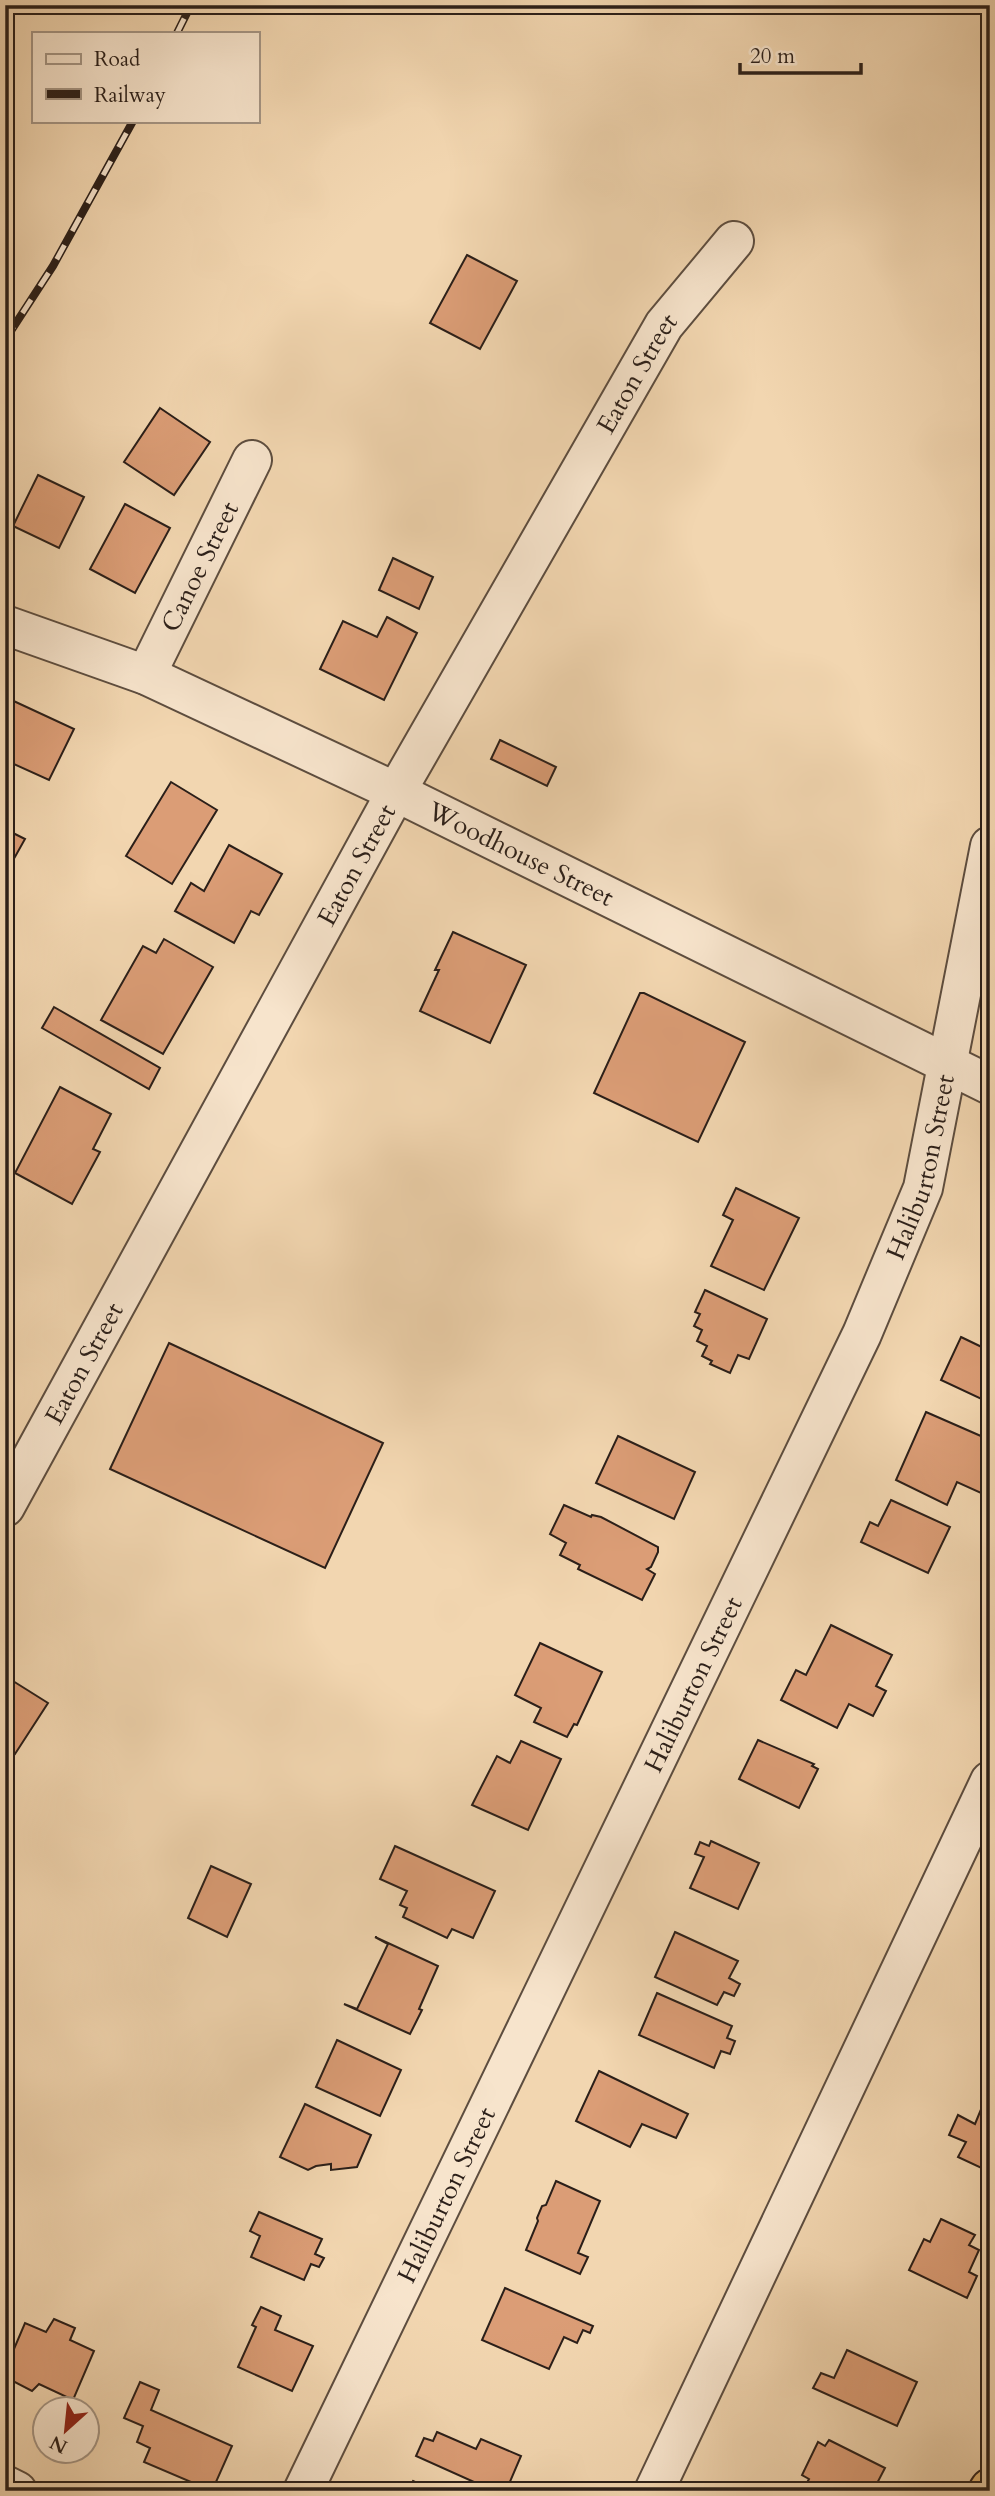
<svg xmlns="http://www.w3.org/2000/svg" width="995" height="2496" font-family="Cardo,serif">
  <rect width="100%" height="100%" fill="#f2d6b0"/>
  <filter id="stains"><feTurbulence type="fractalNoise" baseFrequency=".00286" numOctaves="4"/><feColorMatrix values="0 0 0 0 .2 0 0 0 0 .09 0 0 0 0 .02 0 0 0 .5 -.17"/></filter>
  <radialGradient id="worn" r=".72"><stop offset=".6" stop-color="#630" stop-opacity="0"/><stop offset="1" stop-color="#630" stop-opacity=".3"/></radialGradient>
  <g fill="#db9d76" stroke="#2b1f19" stroke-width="2">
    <polygon points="467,255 517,281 480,349 430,323"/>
    <polygon points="160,408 210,442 174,495 124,462"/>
    <polygon points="38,475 84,497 59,548 13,526"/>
    <polygon points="125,504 170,528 135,593 90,569"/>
    <polygon points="393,558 433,577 419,609 379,590"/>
    <polygon points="387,617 417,633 384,700 320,669 343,621 377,637"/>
    <polygon points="5,697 74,729 49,780 5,760"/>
    <polygon points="500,740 556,767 547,786 491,759"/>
    <polygon points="171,782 217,810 172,884 126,856"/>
    <polygon points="5,829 25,839 11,864 5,861"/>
    <polygon points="229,845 282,874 259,915 251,911 234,943 175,911 191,883 204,891"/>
    <polygon points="453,932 526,965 490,1043 420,1011 439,970 435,970"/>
    <polygon points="164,939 213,967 163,1054 101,1020 143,946 156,953"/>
    <polygon points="640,993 644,993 745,1042 698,1142 594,1093"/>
    <polygon points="54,1007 160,1068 149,1089 42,1028"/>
    <polygon points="60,1087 111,1114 93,1149 100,1152 72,1204 15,1173"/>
    <polygon points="736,1188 799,1218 764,1290 711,1266 733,1220 723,1215"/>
    <polygon points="705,1290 767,1319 749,1359 738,1355 730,1373 710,1364 712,1361 702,1356 707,1346 697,1341 702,1330 694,1326 700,1314 695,1312"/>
    <polygon points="961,1337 990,1351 990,1403 941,1380"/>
    <polygon points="169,1343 383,1443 325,1568 110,1469"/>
    <polygon points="926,1412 990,1440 990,1473 981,1493 957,1482 947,1505 896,1480"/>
    <polygon points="618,1436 695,1472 674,1519 596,1483"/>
    <polygon points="891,1500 950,1527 928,1573 861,1542 870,1522 878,1526"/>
    <polygon points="564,1505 591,1517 592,1515 601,1517 658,1547 658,1552 651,1567 647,1569 655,1574 642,1600 578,1569 580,1565 560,1555 566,1543 550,1534"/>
    <polygon points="831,1625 892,1655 876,1686 886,1691 873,1716 849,1704 837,1728 781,1700 796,1670 806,1675"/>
    <polygon points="540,1643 602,1672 577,1725 574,1724 567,1737 534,1722 541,1708 515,1695"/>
    <polygon points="5,1676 48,1703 15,1754 5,1748"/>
    <polygon points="758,1740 814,1764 812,1766 818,1769 799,1808 739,1779"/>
    <polygon points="521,1741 561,1759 528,1830 472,1805 497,1756 510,1763"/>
    <polygon points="711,1841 759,1863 738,1909 690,1888 704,1857 695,1854 700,1842 709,1846"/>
    <polygon points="395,1846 495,1891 473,1938 452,1929 447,1938 403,1917 407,1908 400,1905 407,1891 380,1879"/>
    <polygon points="211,1866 251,1884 227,1937 188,1918"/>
    <polygon points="675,1932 738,1961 729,1978 740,1984 734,1996 724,1992 717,2005 655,1977"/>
    <polygon points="375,1937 438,1966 419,2009 422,2010 410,2034 344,2004 357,2009 388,1944"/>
    <polygon points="657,1993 732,2026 727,2038 735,2041 730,2054 721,2051 714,2068 639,2035"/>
    <polygon points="337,2040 401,2070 380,2116 316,2087"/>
    <polygon points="599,2071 688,2114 676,2138 642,2124 630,2147 576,2121"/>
    <polygon points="305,2104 371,2135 357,2167 331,2170 331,2164 316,2166 308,2170 280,2157"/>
    <polygon points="982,2107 990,2111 990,2172 958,2157 966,2142 949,2135 958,2115 975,2124"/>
    <polygon points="556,2181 600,2201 578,2253 588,2257 580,2274 526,2250 538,2221 537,2218 542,2206 546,2205"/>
    <polygon points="259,2212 322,2239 315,2254 324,2258 319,2267 311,2264 304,2280 251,2257 260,2236 250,2231"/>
    <polygon points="941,2219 975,2235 969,2245 979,2250 969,2272 977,2276 967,2298 909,2270 924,2239 930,2242"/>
    <polygon points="505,2288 593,2326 590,2333 583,2330 577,2343 564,2337 549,2369 482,2340"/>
    <polygon points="261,2307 281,2316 275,2330 313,2346 292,2391 238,2367 256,2327 252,2325"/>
    <polygon points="54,2319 75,2328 70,2340 94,2351 73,2400 39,2384 32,2391 5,2377 5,2370 25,2323 46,2332"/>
    <polygon points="847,2350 917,2382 897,2426 813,2388 821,2373 834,2378"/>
    <polygon points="140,2382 159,2390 151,2410 232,2446 212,2491 144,2462 150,2448 137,2442 143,2426 124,2418"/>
    <polygon points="437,2432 476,2449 481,2439 521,2456 506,2491 494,2491 416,2456 424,2438 433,2441"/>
    <polygon points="829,2440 885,2468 873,2491 814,2491 805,2486 809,2479 802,2475 818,2442 825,2446"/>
    <polygon points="413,2481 433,2491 408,2491"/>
  </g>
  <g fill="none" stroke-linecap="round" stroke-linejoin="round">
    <g stroke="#5d4d3f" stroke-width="42">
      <g id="minor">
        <path id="s1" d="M5,625l141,50 250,117 594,293"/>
        <path id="s2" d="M146,675l106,-215"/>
        <path id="s3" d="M5,1507l391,-715 268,-467 70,-84"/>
        <polyline points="5,2485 17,2491"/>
        <path id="s4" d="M303,2491l559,-1157 61,-146 67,-342"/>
        <polyline points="654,2491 990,1781"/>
      </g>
    </g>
    <g stroke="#2b1f19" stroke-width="42">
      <polyline id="highway" points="988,2491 990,2488"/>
    </g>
    <use href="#minor" stroke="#f7e4cc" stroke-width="38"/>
    <use href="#highway" stroke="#e9bb78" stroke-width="38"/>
    <g stroke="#2b1f19" stroke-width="8">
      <g id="rail">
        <polyline points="177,33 191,5"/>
        <polyline points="5,340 53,266 133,121"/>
      </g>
    </g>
    <use href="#rail" stroke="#f7e4cc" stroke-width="5" stroke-dasharray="16" stroke-linecap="butt"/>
  </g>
  <g text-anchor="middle" stroke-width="5" stroke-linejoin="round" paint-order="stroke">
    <g font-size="26" fill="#2b1f19" stroke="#f7e4cc">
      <text dy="9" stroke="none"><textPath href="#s3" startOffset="1298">Eaton Street</textPath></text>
      <text dy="9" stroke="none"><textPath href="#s2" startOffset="121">Canoe Street</textPath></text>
      <text dy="9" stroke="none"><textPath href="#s1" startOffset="565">Woodhouse Street</textPath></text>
      <text dy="9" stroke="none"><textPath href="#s3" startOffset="732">Eaton Street</textPath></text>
      <text dy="9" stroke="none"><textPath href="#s4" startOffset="1463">Haliburton Street</textPath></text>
      <text dy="9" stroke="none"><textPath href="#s3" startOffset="164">Eaton Street</textPath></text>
      <text dy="9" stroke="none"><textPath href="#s4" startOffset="896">Haliburton Street</textPath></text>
      <text dy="9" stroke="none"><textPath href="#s4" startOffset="329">Haliburton Street</textPath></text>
    </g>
  </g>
  <rect width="995" height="2496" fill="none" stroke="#f2d6b0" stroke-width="28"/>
  <rect x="7" y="7" width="981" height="2482" fill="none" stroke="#2b1f19" stroke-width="3.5"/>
  <rect x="14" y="14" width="967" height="2468" fill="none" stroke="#2b1f19" stroke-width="2"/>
  <rect x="32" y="32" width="228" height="91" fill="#f7e4cc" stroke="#a59584" stroke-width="2"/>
  <rect x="46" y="54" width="35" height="10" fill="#f7e4cc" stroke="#a59584" stroke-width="2"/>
  <text x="94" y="66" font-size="21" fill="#2b1f19">Road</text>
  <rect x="46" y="89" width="35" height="10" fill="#2b1f19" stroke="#a59584" stroke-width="2"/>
  <text x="94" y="102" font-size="21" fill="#2b1f19">Railway</text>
  <g transform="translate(66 2430) rotate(207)"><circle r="33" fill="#f7e4cc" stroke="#a59584" stroke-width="2"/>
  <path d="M0-5L12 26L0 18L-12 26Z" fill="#8f2418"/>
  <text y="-10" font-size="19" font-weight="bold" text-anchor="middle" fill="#2b1f19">N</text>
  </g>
  <path d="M740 63v10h121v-10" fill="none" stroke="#2b1f19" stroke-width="3.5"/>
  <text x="750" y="63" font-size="21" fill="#2b1f19" stroke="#f7e4cc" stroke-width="5" paint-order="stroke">20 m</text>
  <rect width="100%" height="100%" filter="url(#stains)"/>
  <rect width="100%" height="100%" fill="url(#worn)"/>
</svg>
